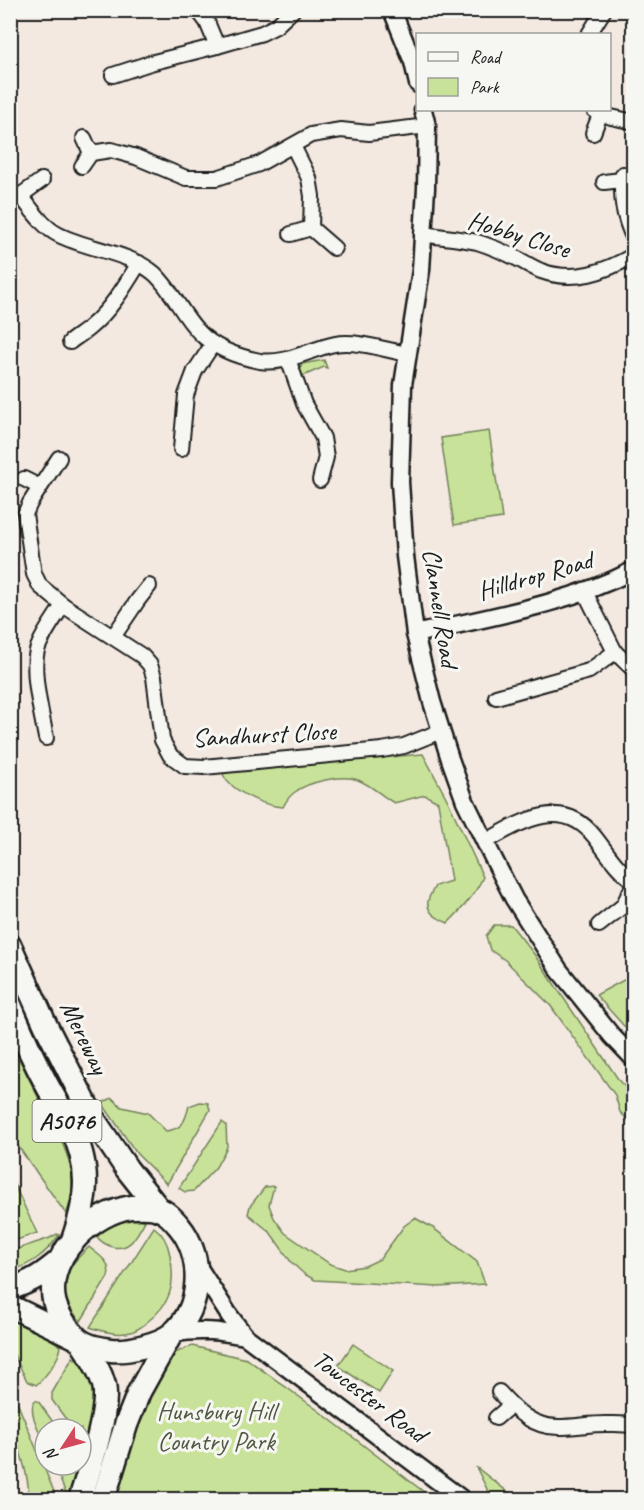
<svg xmlns="http://www.w3.org/2000/svg" width="644" height="1510" font-family="Caveat,sans-serif">
  <rect width="100%" height="100%" fill="#f3e9e1"/>
  <filter id="ink" filterUnits="userSpaceOnUse"><feTurbulence type="fractalNoise" baseFrequency=".0167" numOctaves="2"/><feDisplacementMap in="SourceGraphic" scale="12" xChannelSelector="R" yChannelSelector="G"/><feConvolveMatrix kernelMatrix="1 2 1 2 8 2 1 2 1" color-interpolation-filters="sRGB"/></filter>
  <g filter="url(#ink)">
    <g fill="#c8e399" stroke="#72805a" stroke-width="1.5">
      <polygon points="324,360 327,368 324,367 303,376 300,370 302,364"/>
      <polygon points="489,431 502,518 454,525 441,438"/>
      <path d="M423,754l25,47 35,76c-8,18 -21,32 -35,46 -9,-4 -22,-10 -20,-22 1,-5 5,-11 7,-15l16,-5 -13,-79 -13,-7 -31,8c-12,-7 -23,-18 -36,-23 -16,-6 -50,2 -63,12 -6,4 -9,9 -12,15 -18,-1 -39,-11 -53,-23 -4,-3 -6,-8 -8,-12z"/>
      <polygon points="494,925 511,925 534,954 620,1082 633,1094 633,1125 620,1112 615,1095 550,1005 505,960 490,950 486,936"/>
      <polygon points="633,975 633,1036 596,995"/>
      <path d="M11,1043c9,18 18,36 27,54 19,34 47,77 28,117l-46,-65 -9,-18z"/>
      <path d="M112,1098l10,9 26,6 18,18c16,-2 19,-9 23,-25l11,-4 8,1 2,7 -43,74 -30,-30 -35,-51z"/>
      <polygon points="222,1122 226,1125 227,1147 216,1167 194,1191 185,1192 179,1188"/>
      <polygon points="10,1176 37,1233 11,1242 10,1242"/>
      <polygon points="274,1186 269,1205 274,1218 285,1233 330,1264 345,1269 365,1266 380,1259 404,1226 415,1218 433,1228 477,1262 485,1284 438,1287 315,1280 304,1274 291,1262 270,1232 248,1214 250,1206 265,1187"/>
      <path d="M131,1219h8l6,2c-8,13 -14,30 -32,26 -7,-2 -11,-4 -16,-10l14,-12z"/>
      <path d="M154,1227c10,7 14,17 16,28 6,29 1,49 -23,67 -4,4 -10,8 -16,10 -13,4 -29,-1 -41,-5z"/>
      <path d="M57,1234l2,1c-13,19 -27,29 -48,36v-20l39,-13z"/>
      <path d="M89,1247c10,9 23,14 19,30l-27,44c-13,-12 -22,-30 -14,-48 4,-10 14,-18 22,-26z"/>
      <path d="M11,1316l24,13 26,17c-1,12 -16,32 -25,39l-9,-4 -16,-32z"/>
      <polygon points="353,1344 393,1371 379,1393 338,1366"/>
      <polygon points="192,1346 247,1359 319,1411 433,1499 114,1500 149,1392 172,1354"/>
      <path d="M73,1357c7,6 15,12 19,21 8,17 -2,48 -8,65l-3,-4v-10h-8l-21,-29v-7z"/>
      <path d="M34,1401h4l20,28h-13v15c-5,-12 -17,-31 -11,-43z"/>
      <path d="M17,1402l40,97h-28c0,-21 -7,-42 -14,-63h-4v-21z"/>
      <polygon points="54,1465 78,1465 69,1496 67,1496"/>
      <polygon points="476,1467 508,1492 523,1499 495,1499 488,1491"/>
    </g>
    <g fill="none" stroke-linecap="round" stroke-linejoin="round">
      <g stroke="#1c1c1c" stroke-width="18">
        <g id="minor">
          <polyline points="198,10 207,22 217,46"/>
          <polyline points="589,34 604,10"/>
          <polyline points="113,75 150,63 217,46 262,33 276,26 293,10"/>
          <polyline points="594,110 611,117 634,122"/>
          <polyline points="593,133 601,112"/>
          <polyline points="293,146 309,178 312,196 311,228"/>
          <polyline points="91,153 111,150 136,157 186,178 217,178 259,164 311,135 341,130 369,133 427,126"/>
          <polyline points="82,166 91,153 84,138"/>
          <path d="M623,174c-3,23 1,45 11,65"/>
          <polyline points="604,182 622,180"/>
          <path d="M21,196c11,14 22,31 38,39 28,14 72,18 96,39 18,17 27,41 44,58 15,16 40,25 61,29 26,4 50,-12 75,-17 21,-4 51,6 72,10"/>
          <polyline points="10,203 42,180"/>
          <polyline points="291,234 311,228 334,248"/>
          <path d="M422,234c18,3 38,4 55,8 13,4 27,10 39,16 8,4 16,9 25,13 33,12 64,1 93,-16"/>
          <path d="M70,342c6,-5 13,-9 19,-14 21,-17 36,-42 50,-65"/>
          <polyline points="288,359 304,404 323,438 326,457 320,480"/>
          <polyline points="181,449 186,395 195,371 213,344"/>
          <polyline points="59,458 30,503 25,514 34,574 40,586 63,605 142,656 150,665 154,677 162,740 170,755 185,766 204,767 382,750 404,746 441,731"/>
          <polyline points="24,479 40,487"/>
          <polyline points="584,590 615,652 634,670"/>
          <polyline points="113,637 138,600 149,586"/>
          <polyline points="496,697 589,671 615,652"/>
          <path d="M46,738c-4,-23 -17,-72 -7,-93 6,-14 16,-27 24,-40"/>
          <path d="M485,842c34,-19 77,-47 109,-6 13,16 22,33 40,45"/>
          <polyline points="599,925 623,906 634,884"/>
          <path d="M499,1392c16,18 33,35 59,35 16,0 32,-3 47,-3 10,0 19,-1 29,2"/>
          <polyline points="496,1418 511,1405"/>
        </g>
      </g>
      <g stroke="#1c1c1c" stroke-width="21">
        <g id="tertiary">
          <polyline points="392,10 413,62 418,84"/>
          <polyline points="423,110 427,126 426,188 421,270 403,385 400,482 405,556 415,634 432,702 450,759 465,801 485,842 514,899 559,970 612,1036 634,1059"/>
          <path d="M415,634c73,-17 151,-29 219,-64"/>
          <polyline points="197,1265 229,1315 245,1336 463,1500"/>
          <path d="M174,1333c28,-4 44,-2 71,3"/>
        </g>
      </g>
      <g stroke="#1c1c1c" stroke-width="26">
        <g id="primary">
          <path d="M10,1289c23,-8 32,-14 51,-30"/>
          <polyline points="10,1306 76,1338"/>
        </g>
      </g>
      <g stroke="#1c1c1c" stroke-width="27">
        <g id="trunk">
          <polyline points="10,946 46,1026 94,1120 127,1169 158,1208"/>
          <path d="M10,1005c11,27 23,54 37,80 7,13 15,26 23,40 21,41 18,72 3,115"/>
          <path d="M131,1207c8,0 20,-1 27,2 8,2 16,11 21,17 25,30 24,82 -7,108 -12,10 -45,18 -61,16 -13,-2 -28,-4 -37,-15 -11,-12 -21,-27 -21,-44 -1,-40 40,-78 78,-84z"/>
          <path d="M80,1500c8,-27 30,-90 24,-115 -4,-16 -14,-29 -22,-42"/>
          <polyline points="103,1500 126,1425 139,1392 170,1336"/>
        </g>
      </g>
      <use href="#minor" stroke="#f6f6f2" stroke-width="14"/>
      <use href="#tertiary" stroke="#f6f6f2" stroke-width="16"/>
      <use href="#primary" stroke="#f6f6f2" stroke-width="21"/>
      <use href="#trunk" stroke="#f6f6f2" stroke-width="22"/>
    </g>
  </g>
  <g text-anchor="middle" stroke-width="6" stroke-linejoin="round" paint-order="stroke">
    <rect fill="#f6f6f2" stroke="#5d5d5c" stroke-width="1.5" x="32.5" y="1100" width="69" height="42" rx="4.5"/>
    <g font-size="24" font-weight="bold" fill="#1c1c1c">
      <text x="67" y="1129">A5076</text>
    </g>
    <g font-size="26" fill="#1c1c1c" stroke="#f6f6f2">
      <text transform="translate(519 234) rotate(17)" y="9">Hobby Close</text>
      <text transform="translate(535 575) rotate(-16)" y="9">Hilldrop Road</text>
      <text transform="translate(441 608) rotate(81)" y="9">Clannell Road</text>
      <text transform="translate(264 734) rotate(-3)" y="9">Sandhurst Close</text>
      <text transform="translate(85 1037) rotate(64)" y="9">Mereway</text>
      <text transform="translate(370 1396) rotate(37)" y="9">Towcester Road</text>
    </g>
    <g font-size="26" fill="#505842" stroke="#f6f6f2">
      <text x="216" y="1420">Hunsbury Hill<tspan x="216" dy="30">Country Park</tspan></text>
    </g>
  </g>
  <rect width="644" height="1510" fill="none" stroke="#f6f6f2" stroke-width="36"/>
  <rect x="18" y="18" width="608" height="1474" fill="none" stroke="#1c1c1c" stroke-width="2" filter="url(#ink)"/>
  <rect x="416" y="33" width="195" height="78" fill="#f6f6f2" stroke="#9f9f9c" stroke-width="1.5"/>
  <rect x="428" y="52" width="30" height="9" fill="#f6f6f2" stroke="#9f9f9c" stroke-width="1.5"/>
  <text x="470" y="63" font-size="18" fill="#1c1c1c">Road</text>
  <rect x="428" y="78" width="30" height="18" fill="#c8e399" stroke="#9f9f9c" stroke-width="1.5"/>
  <text x="470" y="93" font-size="18" fill="#1c1c1c">Park</text>
  <g transform="translate(63 1447) rotate(234)"><circle r="28" fill="#f6f6f2" stroke="#9f9f9c" stroke-width="1.5"/>
  <path d="M0-4.5L10 22L0 15L-10 22Z" fill="#d1495b"/>
  <text y="-9" font-size="16" font-weight="bold" text-anchor="middle" fill="#1c1c1c">N</text>
  </g>
</svg>
